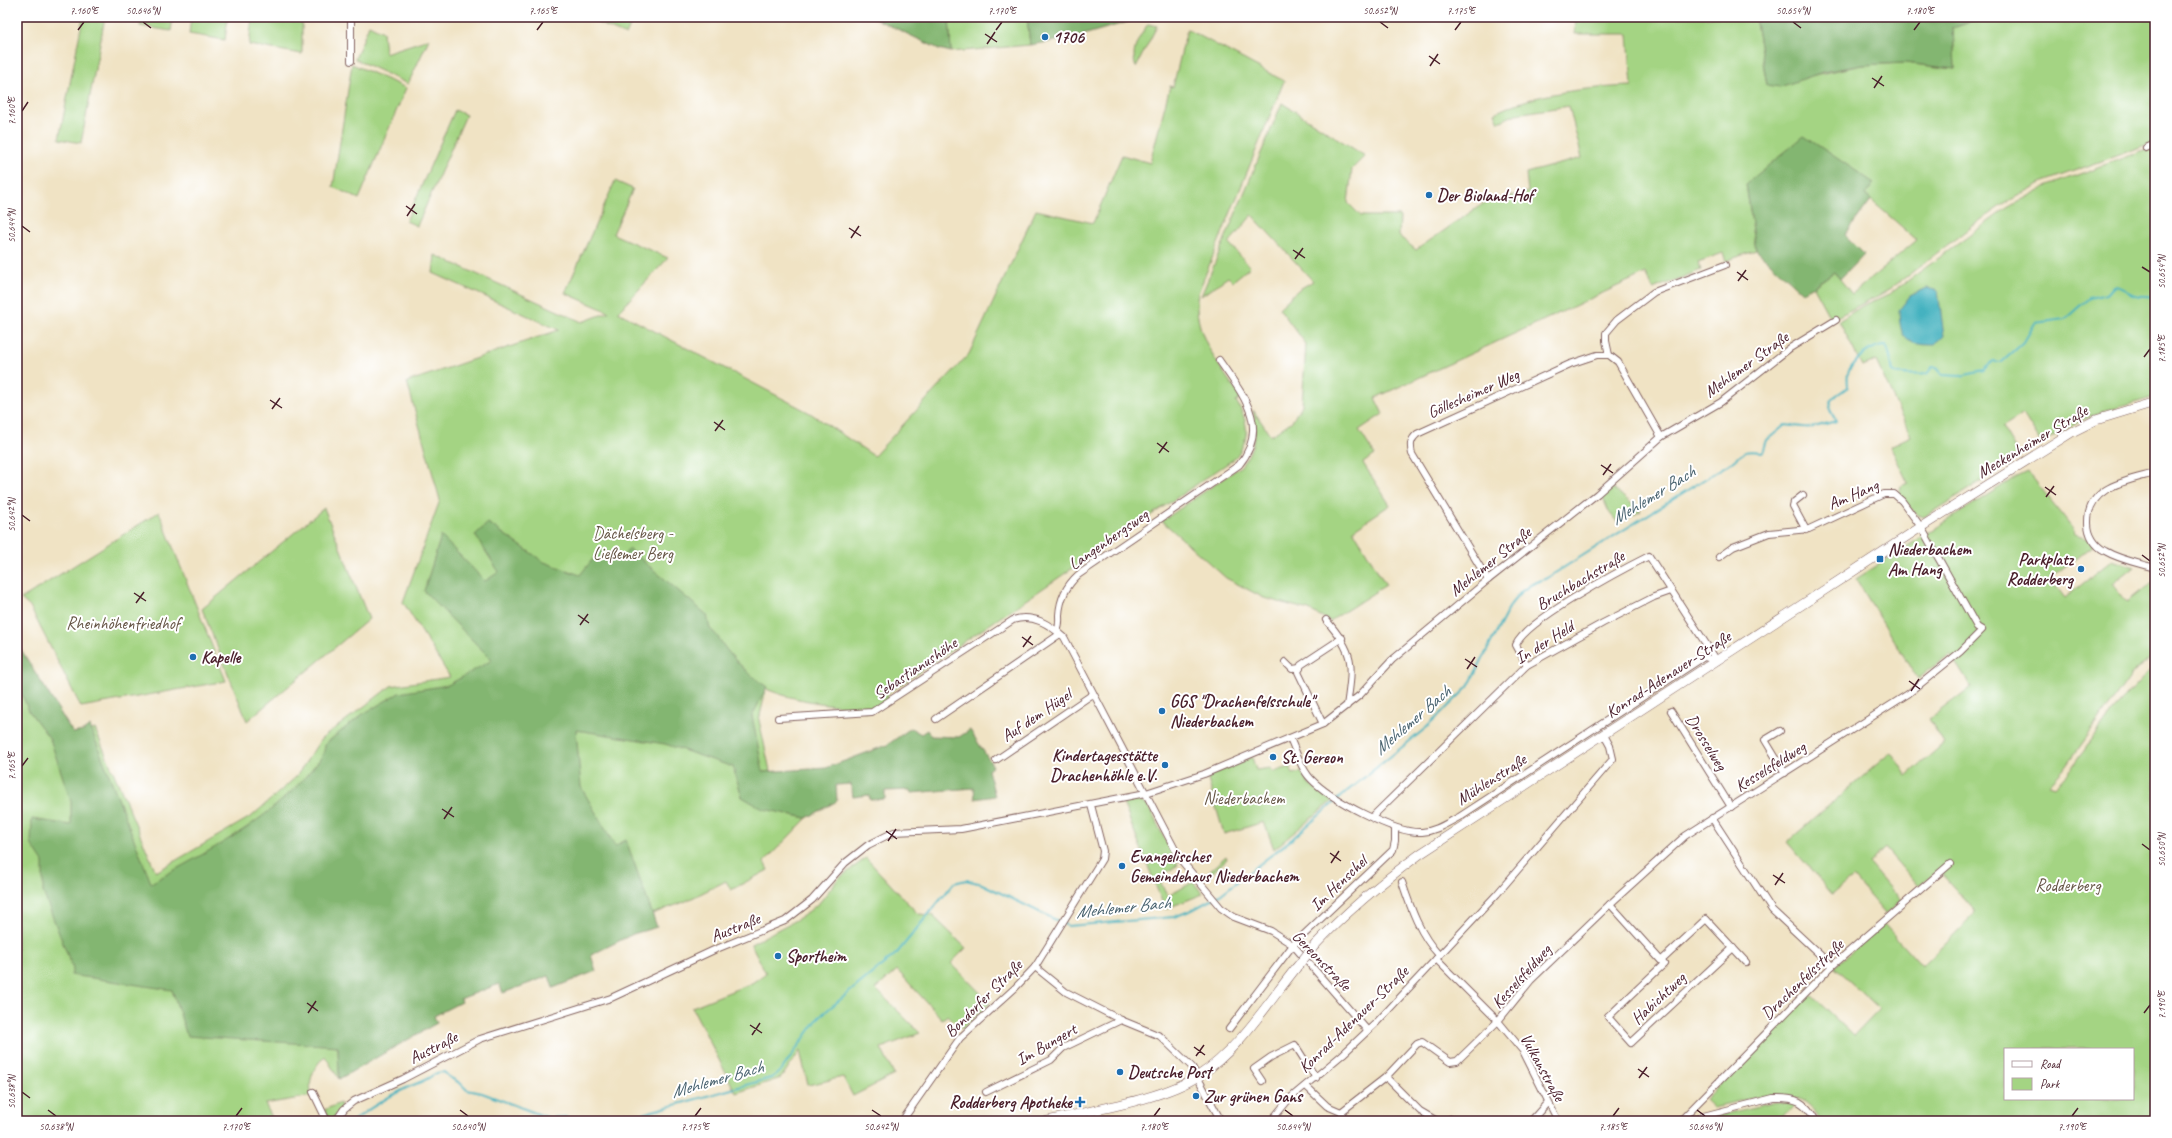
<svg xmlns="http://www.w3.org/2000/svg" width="2172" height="1138" font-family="Caveat,sans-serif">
  <rect width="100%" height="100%" fill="#fff"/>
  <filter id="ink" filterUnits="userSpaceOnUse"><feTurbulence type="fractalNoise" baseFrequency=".025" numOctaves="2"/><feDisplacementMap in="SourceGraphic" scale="8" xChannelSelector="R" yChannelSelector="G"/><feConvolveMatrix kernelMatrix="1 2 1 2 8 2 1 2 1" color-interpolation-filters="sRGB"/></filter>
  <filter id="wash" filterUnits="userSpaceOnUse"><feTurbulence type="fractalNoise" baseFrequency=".012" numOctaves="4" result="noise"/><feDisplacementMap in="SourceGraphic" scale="16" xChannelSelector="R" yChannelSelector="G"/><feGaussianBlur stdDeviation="0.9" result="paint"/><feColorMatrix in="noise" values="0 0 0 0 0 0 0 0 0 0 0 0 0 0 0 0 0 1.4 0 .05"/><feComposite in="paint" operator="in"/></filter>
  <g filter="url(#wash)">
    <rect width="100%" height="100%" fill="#f0e3c4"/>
    <g fill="#a4d483" stroke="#777a57" fill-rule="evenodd">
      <polygon points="83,17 105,17 81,143 59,139"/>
      <polygon points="141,17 173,17 171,31 140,26"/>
      <polygon points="191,17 228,17 225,40 189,34"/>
      <polygon points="252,17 302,17 302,54 249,45"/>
      <polygon points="584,17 634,17 626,35"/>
      <polygon points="949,17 1027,17 1030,45 951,52"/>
      <path d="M1576,17h179l12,68 95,-20 43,-2 50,6 -2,-41 31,-11h171v125l-112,40 -38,21 -33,23 -83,64 -58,30 -18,-33 21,-15 18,22 65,-54 -52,-45 9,-12 -128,1 10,66 -30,11 -3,-8 -25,9 3,8 -48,19 -7,-16 -271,125 8,16 -24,16 16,25 -12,8 27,42 -37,25 33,55 -56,36 -21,-11 -45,-12 -38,-20 -64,-57 78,-54c15,-18 17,-35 13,-57l18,26 21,-15 10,-16 4,-61 -27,-36 19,-18 15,-9 -61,-66 -23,28 21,24 -17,14 -5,-4 -27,19 81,-193 83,53 -13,13 -4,34 13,13h39l-1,20 17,14 68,-47 44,-11 -2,-19 56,-15 -13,-52 -53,8 -17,8 -4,-9c41,-21 92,-25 137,-27l-4,-52h-53z"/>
      <path d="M1148,24l9,2 -21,41c-6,-17 3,-29 12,-43z"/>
      <polygon points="369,25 383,32 385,53 429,39 408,84 355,59"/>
      <path d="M1187,29l97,52 -86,212c-7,40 22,73 43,105l-5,3c13,21 15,38 -2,58l-347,235v7l-16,9 -7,1 -1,-2c-33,-5 -66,-7 -97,-20l-7,31 20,92 28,6 -43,44 4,8 -37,20 -5,-9 -42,21 -32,12 -3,-8 -320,139 9,1 1,33 -14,-23c-11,10 -18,25 -13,40l-47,8 9,17h-257v-445l55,62 23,-9 61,143 96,-56 44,-39 25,-38 70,-53 59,-9 -47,-75 37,-102 -33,-118 152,-52 -126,-57 2,-18 147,67 27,-10 -44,-19 50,-112 18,8 -20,45 55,24 -50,54 192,101 64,43 95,-102 67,-144 57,13 29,-68 28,8 20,-77 3,1z"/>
      <polygon points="352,64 406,88 359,199 333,187"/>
      <polygon points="455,110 466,115 417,226 406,221"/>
      <path d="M2155,146v251l-63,18 -51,28 -18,-29 -21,13 18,30 -96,60c-11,-2 -18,-15 -25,-24l2,-7 7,-3 -18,-37 21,-10 -35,-75 -14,5 -23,-45 23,-15 29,-13 116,-85 38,-21z"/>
      <path d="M2028,472l45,56 1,7 14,4 5,6 -43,33 15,20 47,-38 22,7 -21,17 14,18 28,-22v76l-22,16 -69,97 -15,16 6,2 14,-15 43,-61 43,-46v456h-336c-3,-5 -5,-12 -10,-16 -23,-20 -69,-3 -96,2l-8,-8 104,-106 45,43 26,-27 -46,-42 50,-43 38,42 52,-51 1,-4 -37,-41 -20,16 -33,-38 -16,15 32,38 -15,14 -33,-38 -21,17 -45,-52 104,-90 16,24 37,-33 -15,-24 42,-32 -21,-33 -32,25 -62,-100 155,-99zM2005,1049h128v50h-128z"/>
      <polygon points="1611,487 1641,511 1618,523 1609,512 1602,496"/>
      <polygon points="324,508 369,619 247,721 202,609"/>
      <polygon points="159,512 226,681 81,707 30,607 21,599"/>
      <polygon points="1252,757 1256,770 1271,768 1273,772 1290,767 1293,774 1301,772 1309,784 1332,801 1274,849 1264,822 1224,834 1208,780 1209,776"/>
      <polygon points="1136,800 1148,806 1178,865 1158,878 1168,896 1193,882 1203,894 1165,909 1123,803"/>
      <polygon points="1226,856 1227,859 1208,877 1206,874"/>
      <polygon points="866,858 918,914 932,915 966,948 951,963 990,1003 962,1029 948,1015 942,1019 897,970 876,989 920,1033 881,1048 894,1075 853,1096 843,1077 808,1085 800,1051 781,1078 736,1093 692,1007 752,983 766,973 751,944 803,916 820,902 838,879"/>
      <polygon points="1776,1102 1795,1105 1779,1121 1695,1121"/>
      <polygon points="340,1103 341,1107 334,1117 330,1119 324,1110"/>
    </g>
    <g fill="#83b671" stroke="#666a4e">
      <polygon points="949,17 951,52 939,49 874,18"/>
      <polygon points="1027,17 1136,17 1131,21 1073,38 1030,45"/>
      <polygon points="1755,17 1984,17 1953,28 1955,69 1905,63 1862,65 1823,72 1780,87 1767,85"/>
      <polygon points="1804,136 1874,183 1865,195 1871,200 1845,235 1864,254 1840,279 1834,272 1812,287 1802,292 1756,250 1746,184"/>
      <path d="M488,523l56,39 36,13 20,-25 22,8 7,-9 78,66 3,14c8,6 10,12 16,20 12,15 25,27 41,38l-15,29 11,56 63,-4 61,-23 24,-17 10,6 6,-4 4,6 28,1 11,-7 23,36 -5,4 7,26 -20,3 -1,-11 -63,5 -1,-3 -25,1v8l-15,1 -1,-5 -16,2 -2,-13 -15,1 1,16 -30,17 -44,-9 -21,-12 -9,-30 -68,-23 -89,-14 5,57 34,59 11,-6 31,87 -24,7 -42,21 5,16 -43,17 -4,-12 -46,17 -4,-9 -39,15 1,3 -27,14 3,7 -98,56 -1,-33 -151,-10 -15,-46 -101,-15 2,-6 -30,-77v-30l-12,-18 1,-25 39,6v-23l-21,-63 -21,-28 -12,-28v-40l56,90 10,-2 7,-5 61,157c57,-32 118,-61 160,-113 7,-9 14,-14 14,-26l38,-30 36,-21 49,-8 44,-25 -68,-69 17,-55 44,45 14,-9 -24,-37z"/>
    </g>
    <path fill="#44b2c0" stroke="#476876" d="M1927,288l11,3 6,45 -10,9c-29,0 -34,-6 -35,-35l11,-14z"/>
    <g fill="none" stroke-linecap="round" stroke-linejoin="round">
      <g stroke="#44b2c0" stroke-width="2">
        <path d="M353,1121c22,-17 46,-31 72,-41 9,-4 8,-8 19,-8l5,5 11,6 7,7 15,3 67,25 16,-1 12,4"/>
        <path d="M604,1121l17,-1 150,-42 9,-6 39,-55 78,-64 57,-70 12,-3 16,4 86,42 106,-9 18,-7 28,-15 72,-56 54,-47 80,-64 42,-41 43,-83 11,-13 10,-7 15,-6 185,-116c14,-12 13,-12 31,-10l4,-12 18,-15 26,3 25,-7 -6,-11 1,-11 17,-12c0,-4 -1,-9 0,-13 3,-13 24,-29 38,-29l4,11 3,16c6,3 26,3 34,2l5,-7h4l7,8 17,1 24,-5 8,-10 10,1 22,-20 11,-19 30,-4 24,-21 18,-4 7,-8c8,0 13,7 21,9 8,2 13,0 20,3"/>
      </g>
    </g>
  </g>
  <g filter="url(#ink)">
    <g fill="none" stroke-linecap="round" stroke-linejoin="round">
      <g stroke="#846461" stroke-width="8">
        <g id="street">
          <polyline points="351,17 351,61"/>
          <polyline points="2146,148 2155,144"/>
          <polyline points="1609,355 1606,341 1606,333 1617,320 1654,292 1725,265"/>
          <path d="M2155,473c-28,8 -68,13 -67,50 0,12 7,23 17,28 15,9 34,12 50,17"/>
          <polyline points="1803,495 1794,502 1793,506 1806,530"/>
          <path d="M1488,580l-76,-126c-2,-9 -2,-14 5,-20l153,-70 27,-9h12l9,7 43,75"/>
          <path d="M1326,620c29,33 27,44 21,86"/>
          <path d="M1057,631c3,-6 2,-10 2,-16 1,-17 7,-29 19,-40l161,-110c32,-39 3,-71 -20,-105"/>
          <polyline points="1285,662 1292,669 1300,668"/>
          <path d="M1527,665l-11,-20c9,-24 107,-76 133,-89l68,105"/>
          <polyline points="1671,711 1731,807"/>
          <path d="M778,718l94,-6 141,-92c20,-7 37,5 51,17l116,222 41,49 13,9 37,14 22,14 74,85"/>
          <polyline points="936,719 1060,634"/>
          <polyline points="1323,724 1298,672 1301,665 1342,638"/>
          <polyline points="1780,731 1765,740 1785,773"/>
          <path d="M1290,738c6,13 11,31 21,41 19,20 84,55 111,53 14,-1 25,-9 37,-15l245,-160 13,4"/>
          <polyline points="996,760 1093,694"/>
          <polyline points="1372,817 1527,665 1603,623 1654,597 1671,591"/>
          <polyline points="1712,818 1772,910 1832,966"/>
          <path d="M1402,882c9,27 18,53 37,73"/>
          <polyline points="1610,904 1664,964 1608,1017 1631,1043 1733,948"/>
          <polyline points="1436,959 1498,1021 1523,1051 1558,1121"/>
          <polyline points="1662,960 1706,919 1746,962"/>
          <polyline points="1035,967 1066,992 1121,1020 1160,1036 1192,1067 1221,1121"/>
          <polyline points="1229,1029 1293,945 1393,850 1395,841 1395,828"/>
          <polyline points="1386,1077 1420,1111 1437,1121"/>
          <polyline points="1262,1081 1254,1069 1271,1057 1295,1045 1316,1078"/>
          <polyline points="1306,1086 1327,1106 1341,1112 1345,1121"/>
          <polyline points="313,1092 327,1121"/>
          <polyline points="986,1092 1051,1060 1063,1048 1121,1020"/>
          <polyline points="1341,1112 1386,1077 1417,1044 1422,1042 1450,1062 1457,1061 1498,1021 1531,980 1610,904 1685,836 1908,694 1960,652 1982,630 1977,627 1921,527 1902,501 1894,494 1884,494 1809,529 1769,533 1733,547 1719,557"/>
          <polyline points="336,1121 344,1109 354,1101 403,1079 480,1039 611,998 714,950 785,921 812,900 845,863 868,845 894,832 961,829 1146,793 1204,774 1323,724 1360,695 1392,660 1488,580 1597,494 1661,437 1721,402 1790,348 1836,320"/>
          <polyline points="902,1121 960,1038 1015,988 1035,967 1102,859 1103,851 1091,805"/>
          <polyline points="1271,1121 1289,1099 1343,1054 1376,1023 1497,894 1613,759 1610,746 1604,735"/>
          <polyline points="1447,1121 1450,1119"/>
          <polyline points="1531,1121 1548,1102"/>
          <polyline points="1680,1121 1832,966 1950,864"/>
          <path d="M1684,1121l89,-23c23,-1 32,3 43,23"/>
        </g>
      </g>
      <g stroke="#846461" stroke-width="10">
        <g id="secondary">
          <path d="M1315,945c32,-34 67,-63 105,-91l501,-327 151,-95 24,-12 59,-18"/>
          <path d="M1047,1121c44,-11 115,-21 151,-45 39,-24 69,-72 98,-108"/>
        </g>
      </g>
      <use href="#street" stroke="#fff" stroke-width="6"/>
      <use href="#secondary" stroke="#fff" stroke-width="9"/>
      <g stroke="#846461" stroke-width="10" stroke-linecap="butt">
        <polyline id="secondary-bridge" points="1296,968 1315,945"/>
      </g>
      <use href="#secondary-bridge" stroke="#fff" stroke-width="9"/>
    </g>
  </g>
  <path fill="none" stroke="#4a1f2b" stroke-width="1.5" d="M143,22l8,6M1380,22l8,6M1793,22l8,6M78,30l6,-8M537,30l6,-8M996,30l6,-8M1455,30l6,-8M1914,30l6,-8M985,34l12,8M987,44l8,-12M1429,56l11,8M1430,66l8,-12M1872,78l12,8M1874,88l8,-12M22,111l6,-9M406,206l11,8M407,216l8,-12M22,226l8,6M849,228l12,8M851,238l8,-12M1293,250l12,8M1295,259l8,-11M2142,267l8,5M1737,272l11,8M1738,281l8,-11M2144,357l6,-8M270,400l12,8M272,409l8,-11M714,422l11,8M715,431l8,-11M1157,443l12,9M1159,453l8,-11M1601,465l12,8M1603,475l8,-11M2045,487l11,8M2046,497l8,-11M22,515l8,6M2142,555l8,6M134,593l12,8M136,603l8,-11M578,615l11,8M580,625l8,-11M1022,637l11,8M1023,647l8,-11M1465,659l12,8M1467,669l8,-12M1909,681l11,8M1911,691l8,-12M22,766l6,-8M442,809l12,8M444,819l8,-12M886,831l11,8M888,841l8,-12M2142,844l8,6M1330,853l11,8M1331,863l8,-12M1773,875l12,8M1775,885l8,-12M307,1003l11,8M308,1013l8,-12M2144,1013l6,-8M750,1025l12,8M752,1035l8,-12M1194,1047l11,8M1196,1056l8,-11M1638,1069l11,8M1639,1078l8,-11M22,1092l8,6M48,1110l8,6M460,1110l8,6M872,1110l9,6M1285,1110l8,6M1697,1110l8,6M236,1116l6,-8M695,1116l6,-8M1154,1116l6,-8M1613,1116l6,-8M2072,1116l6,-8"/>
  <g fill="#1f6fb2" stroke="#fff" stroke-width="1.5">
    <circle cx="1045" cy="37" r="4"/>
    <circle cx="1429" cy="195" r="4"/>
    <rect x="1876" y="555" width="8" height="8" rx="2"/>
    <circle cx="2081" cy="569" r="4"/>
    <circle cx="193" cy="657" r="4"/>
    <circle cx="1162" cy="711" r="4"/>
    <circle cx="1273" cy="757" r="4"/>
    <circle cx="1165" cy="765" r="4"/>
    <circle cx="1122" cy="866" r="4"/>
    <circle cx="778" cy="956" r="4"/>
    <circle cx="1120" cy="1072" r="4"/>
    <circle cx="1196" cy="1096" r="4"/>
    <path d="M1078 1096h4v4h4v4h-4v4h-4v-4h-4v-4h4z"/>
  </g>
  <g text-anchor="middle" stroke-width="4" stroke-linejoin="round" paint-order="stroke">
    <g font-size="17" font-weight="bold" fill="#4a1f2b" stroke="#fff" text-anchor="start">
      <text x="1053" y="43">1706</text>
      <text x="1437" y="201">Der Bioland-Hof</text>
      <text x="1888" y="555">Niederbachem<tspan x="1888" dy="20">Am Hang</tspan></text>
      <text x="2073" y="565" text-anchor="end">Parkplatz<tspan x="2073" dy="20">Rodderberg</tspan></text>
      <text x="201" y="663">Kapelle</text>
      <text x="1170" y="707">GGS "Drachenfelsschule"<tspan x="1170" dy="20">Niederbachem</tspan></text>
      <text x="1157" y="761" text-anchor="end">Kindertagesstätte<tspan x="1157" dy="20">Drachenhöhle e.V.</tspan></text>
      <text x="1281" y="763">St. Gereon</text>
      <text x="1130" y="862">Evangelisches<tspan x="1130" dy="20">Gemeindehaus Niederbachem</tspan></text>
      <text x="786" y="962">Sportheim</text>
      <text x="1128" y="1078">Deutsche Post</text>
      <text x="1204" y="1102">Zur grünen Gans</text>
      <text x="1072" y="1108" text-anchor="end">Rodderberg Apotheke</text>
    </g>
    <g font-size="17" fill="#4a1f2b" stroke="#fff">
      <text transform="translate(1746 364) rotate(-36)" y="6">Mehlemer Straße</text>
      <text transform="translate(1473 393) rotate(-24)" y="6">Göllesheimer Weg</text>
      <text transform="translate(2032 441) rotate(-31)" y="6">Meckenheimer Straße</text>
      <text transform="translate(1853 494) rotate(-23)" y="6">Am Hang</text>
      <text transform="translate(1108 539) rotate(-35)" y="6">Langenbergsweg</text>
      <text transform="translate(1490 561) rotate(-39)" y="6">Mehlemer Straße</text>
      <text transform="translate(1580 580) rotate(-31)" y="6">Bruchbachstraße</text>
      <text transform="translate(1544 642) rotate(-32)" y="6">In der Held</text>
      <text transform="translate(915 668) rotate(-34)" y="6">Sebastianushöhe</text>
      <text transform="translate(1668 674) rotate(-33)" y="6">Konrad-Adenauer-Straße</text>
      <text transform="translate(1036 715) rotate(-34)" y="6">Auf dem Hügel</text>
      <text transform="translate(1707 742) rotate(58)" y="6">Drosselweg</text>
      <text transform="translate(1770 766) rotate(-32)" y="6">Kesselsfeldweg</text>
      <text transform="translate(1491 779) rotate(-33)" y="6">Mühlenstraße</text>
      <text transform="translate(1338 883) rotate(-44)" y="6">Im Henschel</text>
      <text transform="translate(735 927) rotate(-22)" y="6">Austraße</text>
      <text transform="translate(1322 960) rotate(46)" y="6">Gereonstraße</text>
      <text transform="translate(1521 976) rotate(-48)" y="6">Kesselsfeldweg</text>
      <text transform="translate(1802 979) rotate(-44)" y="6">Drachenfelsstraße</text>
      <text transform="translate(983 998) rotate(-45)" y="6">Bondorfer Straße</text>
      <text transform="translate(1658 998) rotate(-43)" y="6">Habichtweg</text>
      <text transform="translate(1353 1019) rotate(-44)" y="6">Konrad-Adenauer-Straße</text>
      <text transform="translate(1046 1044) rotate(-30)" y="6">Im Bungert</text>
      <text transform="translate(433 1047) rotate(-27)" y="6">Austraße</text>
      <text transform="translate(1543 1067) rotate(61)" y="6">Vulkanstraße</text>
    </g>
    <g font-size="17" fill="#655545" stroke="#fff">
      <text x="633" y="539">Dächelsberg -<tspan x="633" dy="20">Ließemer Berg</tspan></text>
      <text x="123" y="629">Rheinhöhenfriedhof</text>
      <text x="1244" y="804">Niederbachem</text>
      <text x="2068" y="891">Rodderberg</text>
    </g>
    <g font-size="18" font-style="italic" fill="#47616e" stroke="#fff">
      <text transform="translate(1653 495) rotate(-32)" y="6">Mehlemer Bach</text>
      <text transform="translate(1412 720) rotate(-41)" y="6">Mehlemer Bach</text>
      <text transform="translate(1123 907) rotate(-6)" y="6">Mehlemer Bach</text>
      <text transform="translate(717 1079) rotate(-16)" y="6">Mehlemer Bach</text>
    </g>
  </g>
  <rect width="2172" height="1138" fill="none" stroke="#fff" stroke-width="44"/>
  <rect x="2004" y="1048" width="130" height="52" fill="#ffffff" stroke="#b7a5aa"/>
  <rect x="2012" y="1061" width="20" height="6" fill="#ffffff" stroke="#b7a5aa"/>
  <text x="2040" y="1068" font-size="12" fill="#4a1f2b">Road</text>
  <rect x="2012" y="1078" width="20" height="12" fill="#a4d483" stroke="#b7a5aa"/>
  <text x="2040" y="1088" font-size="12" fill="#4a1f2b">Park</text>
  <rect x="22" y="22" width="2128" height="1094" fill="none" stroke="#4a1f2b" stroke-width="1.5"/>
  <g font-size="10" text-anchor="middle" fill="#4a1f2b">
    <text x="84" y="14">7.160°E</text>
    <text x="143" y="14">50.646°N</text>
    <text x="543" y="14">7.165°E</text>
    <text x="1002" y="14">7.170°E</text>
    <text x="1380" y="14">50.652°N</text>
    <text x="1461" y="14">7.175°E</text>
    <text x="1793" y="14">50.654°N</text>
    <text x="1920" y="14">7.180°E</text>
    <text transform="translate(11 111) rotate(-90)" y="4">7.160°E</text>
    <text transform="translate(11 226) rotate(-90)" y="4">50.644°N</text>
    <text transform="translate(2161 272) rotate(-90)" y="4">50.654°N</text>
    <text transform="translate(2161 349) rotate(-90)" y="4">7.185°E</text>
    <text transform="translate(11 515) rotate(-90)" y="4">50.642°N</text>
    <text transform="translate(2161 561) rotate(-90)" y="4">50.652°N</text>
    <text transform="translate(11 766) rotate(-90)" y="4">7.165°E</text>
    <text transform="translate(2161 850) rotate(-90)" y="4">50.650°N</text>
    <text transform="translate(2161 1005) rotate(-90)" y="4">7.190°E</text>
    <text transform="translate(11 1092) rotate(-90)" y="4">50.638°N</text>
    <text x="56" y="1130">50.638°N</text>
    <text x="236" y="1130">7.170°E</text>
    <text x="468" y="1130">50.640°N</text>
    <text x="695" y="1130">7.175°E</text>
    <text x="881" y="1130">50.642°N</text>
    <text x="1154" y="1130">7.180°E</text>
    <text x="1293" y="1130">50.644°N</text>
    <text x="1613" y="1130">7.185°E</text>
    <text x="1705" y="1130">50.646°N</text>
    <text x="2072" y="1130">7.190°E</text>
  </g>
</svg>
